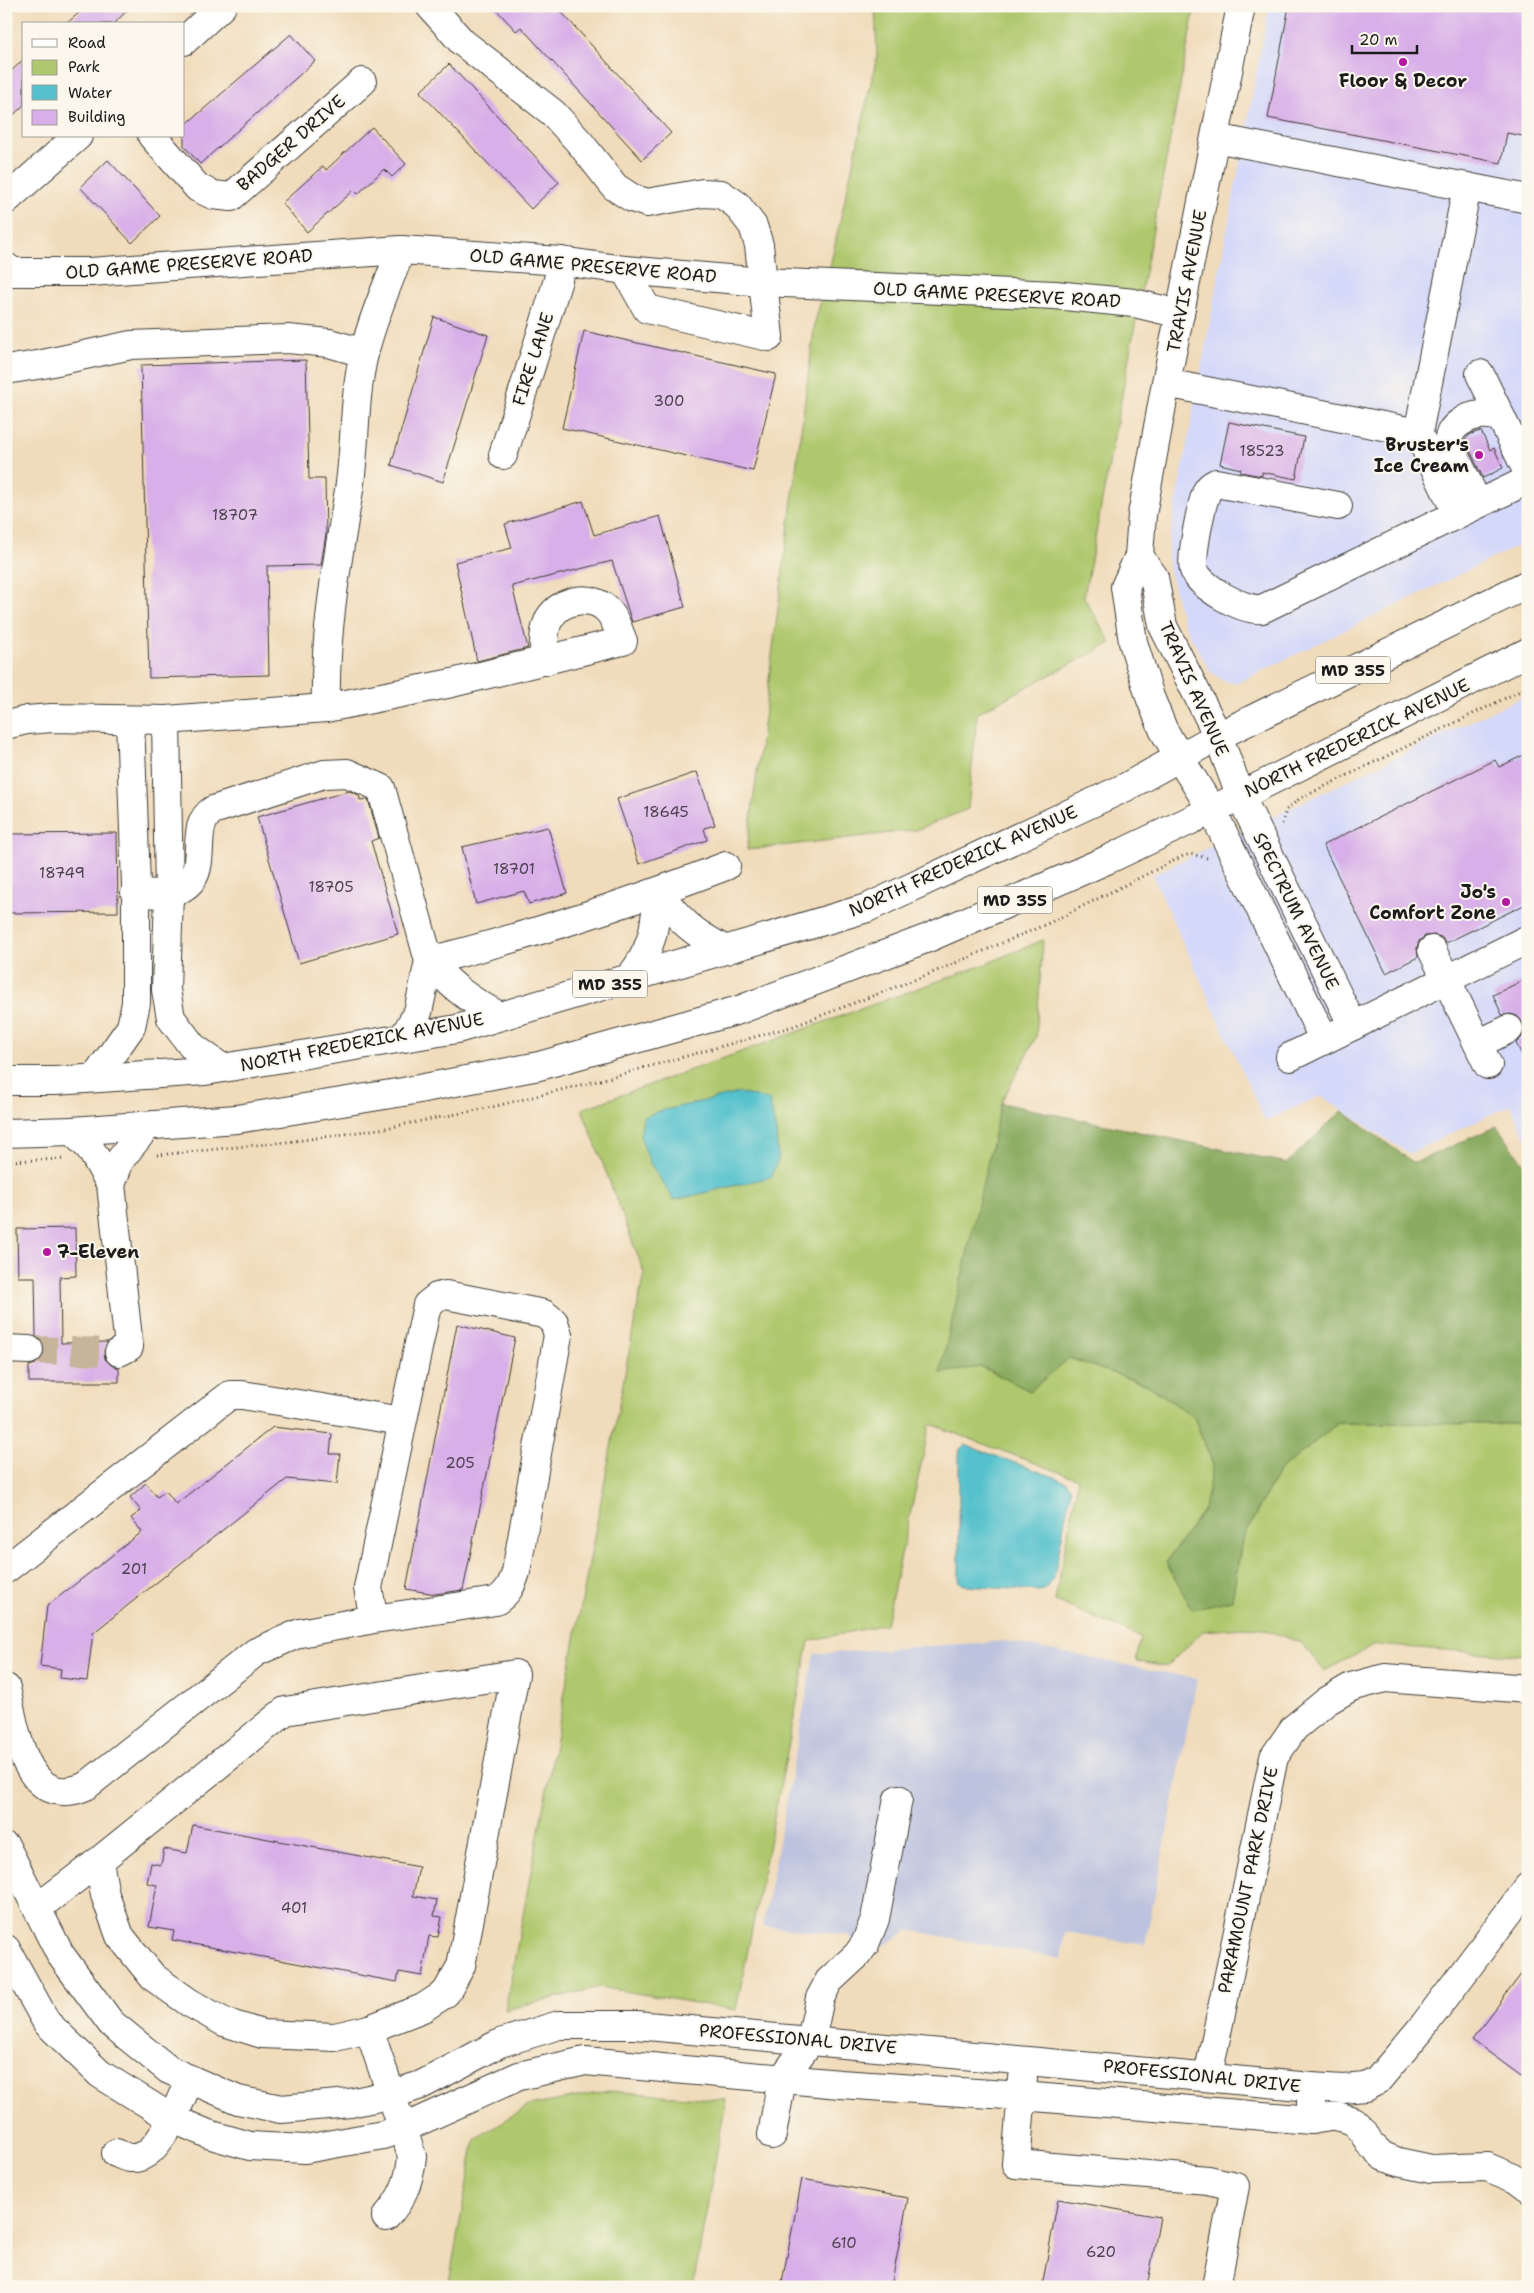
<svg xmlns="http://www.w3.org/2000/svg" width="1534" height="2293" font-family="'Shantell Sans',sans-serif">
  <rect width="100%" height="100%" fill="#fbf7ec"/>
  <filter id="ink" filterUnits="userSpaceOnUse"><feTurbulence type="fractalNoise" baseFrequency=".02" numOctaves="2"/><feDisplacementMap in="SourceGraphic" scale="10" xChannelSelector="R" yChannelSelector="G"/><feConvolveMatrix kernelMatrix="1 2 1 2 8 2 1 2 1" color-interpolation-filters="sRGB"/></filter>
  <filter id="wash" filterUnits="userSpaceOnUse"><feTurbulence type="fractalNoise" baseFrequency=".0096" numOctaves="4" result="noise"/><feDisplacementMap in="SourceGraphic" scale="20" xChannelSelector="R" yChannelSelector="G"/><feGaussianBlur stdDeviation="1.12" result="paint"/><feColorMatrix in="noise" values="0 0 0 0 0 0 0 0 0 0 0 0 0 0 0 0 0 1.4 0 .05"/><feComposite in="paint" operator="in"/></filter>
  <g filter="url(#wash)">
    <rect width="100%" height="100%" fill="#f0dbba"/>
    <g fill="#d4d8f9">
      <polygon points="1269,6 1528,6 1528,541 1235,684 1222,680 1210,671 1184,625 1168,567 1168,546"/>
      <polygon points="1528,694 1528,1142 1510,1105 1409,1154 1321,1096 1265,1121 1152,875"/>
    </g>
    <polygon fill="#bdc3de" points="1005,1641 1197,1679 1145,1945 1065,1932 1061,1959 910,1930 883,1946 854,1943 849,1935 763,1926 814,1654"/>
    <g fill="#afc86d" stroke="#667244">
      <polygon points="875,6 1195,6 1084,597 1111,643 977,713 968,809 916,830 747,850 815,322 829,271 877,56"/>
      <polygon points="1043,940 1036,1037 1001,1103 982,1367 1030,1391 1069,1358 1148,1385 1194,1417 1213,1465 1204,1509 1166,1563 1232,1600 1242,1540 1278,1472 1338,1423 1528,1424 1528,1656 1375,1645 1324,1671 1302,1643 1257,1627 1203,1631 1166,1667 1136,1661 1141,1637 1055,1601 1078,1479 930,1424 886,1624 809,1641 736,2010 600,1987 505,2010 644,1272 582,1109 983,965"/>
      <polygon points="609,2091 726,2100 693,2287 448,2287 475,2139 528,2106"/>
    </g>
    <polygon fill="#8bac60" stroke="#54643e" points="1001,1103 1287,1163 1342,1111 1414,1163 1497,1126 1528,1170 1528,1424 1338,1423 1278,1472 1242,1540 1232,1600 1192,1609 1166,1563 1204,1509 1213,1465 1194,1417 1148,1385 1069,1358 1030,1391 982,1367 940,1373"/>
    <g fill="#54c1cc" stroke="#386e74">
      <polygon points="739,1093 769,1100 776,1131 778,1160 771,1177 674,1200 650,1163 640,1136 643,1118 656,1112"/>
      <polygon points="965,1445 1066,1481 1071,1489 1054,1577 1045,1589 1040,1591 968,1586 962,1584 959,1580 959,1456 960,1449"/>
    </g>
    <g id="blocks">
      <g fill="#d8afe8">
        <polygon points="87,6 131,6 114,24 66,24"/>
        <polygon points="493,6 556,6 671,133 642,160 521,27 516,31"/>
        <polygon points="1289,6 1528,6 1528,137 1507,133 1501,163 1268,118"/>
        <polygon points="291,34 315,61 200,164 184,146 184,126"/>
        <polygon points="24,59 24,105 6,122 6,76"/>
        <polygon points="449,64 559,182 531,209 420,92"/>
        <polygon points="372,127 406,164 392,177 384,169 358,194 354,190 307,232 282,203 323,166 326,170"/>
        <polygon points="108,160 160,216 132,243 80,187"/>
        <polygon points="434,317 488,335 443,482 391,465"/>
        <polygon points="584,331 776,374 753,471 562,428"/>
        <polygon points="306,360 309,479 325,479 326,534 321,565 267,566 269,675 149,678 141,365"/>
        <polygon points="1229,422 1304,437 1296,479 1262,472 1262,476 1240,472 1241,469 1220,464"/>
        <polygon points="1481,431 1490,450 1494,448 1503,468 1483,478 1465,440 1471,434"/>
        <polygon points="583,501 594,535 660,516 685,607 632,622 612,561 512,586 528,648 477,661 455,562 512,548 505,524"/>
        <polygon points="1528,753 1528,903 1446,943 1441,937 1434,935 1425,936 1419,941 1417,948 1418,957 1386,973 1323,845 1495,760 1499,767"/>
        <polygon points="697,772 715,825 704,828 707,840 639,864 617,799"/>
        <polygon points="349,791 359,795 360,800 368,799 379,838 371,841 398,934 299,963 257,817"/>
        <polygon points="548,827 567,893 529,904 524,891 476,904 462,847"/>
        <polygon points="117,833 118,912 6,913 6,834"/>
        <polygon points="1528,978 1528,1067 1516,1043 1522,1037 1524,1031 1523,1023 1517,1016 1511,1014 1502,1015 1493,995"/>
        <polygon points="75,1228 76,1276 60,1277 61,1343 108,1342 104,1351 105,1359 111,1365 119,1368 119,1382 29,1382 29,1366 36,1364 42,1359 45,1350 43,1342 36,1336 35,1277 18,1277 17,1229"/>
        <polygon points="457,1324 515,1338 463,1590 435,1594 406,1589"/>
        <polygon points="273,1427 332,1434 330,1454 340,1454 337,1484 287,1479 93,1633 87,1681 60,1678 61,1669 40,1666 47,1606 142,1532 131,1518 141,1511 130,1497 146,1483 157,1497 166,1491 176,1504"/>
        <polygon points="193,1825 419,1867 413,1896 437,1900 434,1916 442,1917 438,1937 429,1936 422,1976 399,1972 397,1982 172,1940 174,1931 149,1927 157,1885 147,1883 151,1863 161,1865 164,1849 187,1853"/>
        <polygon points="1528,1965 1528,2081 1472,2040"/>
        <polygon points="802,2179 908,2198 891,2287 781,2287"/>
        <polygon points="1058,2199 1160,2217 1147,2287 1042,2287"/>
      </g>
    </g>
  </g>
  <g filter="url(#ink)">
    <use href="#blocks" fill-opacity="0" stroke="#3c3934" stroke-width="1"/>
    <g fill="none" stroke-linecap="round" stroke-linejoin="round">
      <polyline stroke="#c6b59a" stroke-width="28" stroke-dasharray="28 14" stroke-linecap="butt" points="29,1350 119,1352"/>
      <g stroke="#3c3934" stroke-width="30">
        <g id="minor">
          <polyline points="430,6 462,42 553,113 581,144 615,187 632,198 647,203 703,193 721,194 737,205 753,226 759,245 769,337 647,309 625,270"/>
          <polyline points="1241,6 1166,383 1142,515 1139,556 1125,587 1133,642 1150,697 1163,729 1179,757 1212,810 1324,1040"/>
          <polyline points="184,41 222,6"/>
          <polyline points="152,136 198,188 213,195 231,197 362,82"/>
          <polyline points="1215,138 1528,199"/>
          <polyline points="6,200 78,136"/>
          <polyline points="6,267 13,272 90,272 401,250 561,261 625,270 762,282 1055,295 1134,303 1180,314"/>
          <polyline points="6,370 43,364 131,345 288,339 329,343 364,353"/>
          <polyline points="1480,374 1528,473"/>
          <polyline points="1166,383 1418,433"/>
          <polyline points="503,455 558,280 561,261"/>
          <path d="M1478,504l-29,-60c-3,-16 17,-28 32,-29 6,-1 13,1 20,2"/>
          <path d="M1338,506l-122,-23c-4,2 -9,5 -10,11 -5,12 -16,65 -12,76 7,18 49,41 68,39l266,-129"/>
          <polyline points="1457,514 1418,433 1467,187"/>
          <polyline points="1139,556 1154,577 1163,626 1218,736 1240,795 1353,1026"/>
          <path d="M326,708c-2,-74 11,-145 23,-218 7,-45 4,-91 15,-136 8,-35 24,-70 37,-104"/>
          <polyline points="166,720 169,893 166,990 171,1018 192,1046 222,1068"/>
          <path d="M6,725l21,-5 25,-2 114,2 160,-12 126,-25 171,-42c-4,-9 -7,-20 -13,-28 -15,-20 -49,-15 -61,6 -6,13 -6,28 -4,42"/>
          <path d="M658,892c22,29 35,41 68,58"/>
          <path d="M135,893c13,0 31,3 43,-3 37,-16 7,-62 35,-80l111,-36 23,-1 34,15 48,173c101,-25 200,-58 297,-95"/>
          <polyline points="1432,950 1488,1065"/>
          <path d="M429,961c23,26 40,39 71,55"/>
          <path d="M629,978c24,-28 26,-51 29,-86"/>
          <polyline points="403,1038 418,1012 429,961"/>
          <polyline points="1478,1044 1509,1029"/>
          <polyline points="1290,1057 1528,939"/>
          <polyline points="95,1078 131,1027 136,1003 136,885 130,720"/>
          <polyline points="72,1131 90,1148 111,1185 129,1347 119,1352"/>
          <polyline points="111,1185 120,1160 147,1126"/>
          <polyline points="6,1349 29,1350"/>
          <polyline points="6,1569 230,1395 242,1395 402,1421"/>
          <path d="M6,1688c9,40 19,125 80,98l170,-134 44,-19 74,-14 -6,-31 59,-283 10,-8 9,-2 98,19 10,8 4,13 -42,237c-4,13 -8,21 -20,29l-122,18"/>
          <polyline points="6,1847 60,1954 111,2023 169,2070 238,2100 281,2109 350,2103 393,2094 421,2085 500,2043 559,2025 636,2025 1311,2087 1343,2089 1365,2087 1377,2081 1424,2025 1528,1887"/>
          <polyline points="37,1908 99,1861 285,1711 515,1674 461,1966 446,1993 423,2008 369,2029 335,2037 262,2034 224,2022 190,2003 153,1977 120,1936 105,1895 99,1861"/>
          <polyline points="6,1949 47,2023 100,2074 171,2118 208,2134 250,2146 305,2149 383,2135 404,2128 519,2076 585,2061 840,2084 1022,2096 1311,2120 1311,2087"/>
          <path d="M369,2029l43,127c-2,25 -10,43 -26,61"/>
          <polyline points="1208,2076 1274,1757 1294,1728 1327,1701 1351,1687 1385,1678 1528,1689"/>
          <polyline points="1023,2078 1016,2164 1208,2180 1235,2186 1216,2287"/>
          <polyline points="1311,2120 1330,2117 1341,2117 1353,2121 1363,2131 1370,2144 1383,2156 1398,2162 1431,2169 1487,2167 1516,2179 1528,2188"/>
          <polyline points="772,2135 782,2079 811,2040 820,1998 829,1981 857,1955 865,1944 875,1919 898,1799"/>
          <path d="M116,2153c5,2 10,5 15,5 28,3 49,-58 59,-79"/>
        </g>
      </g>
      <g stroke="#3c3934" stroke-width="30">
        <g id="major">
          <polyline points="6,1081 55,1081 205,1071 457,1029 867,908 1126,787 1218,736 1528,584"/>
          <polyline points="6,1133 72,1131 237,1119 403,1092 539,1066 739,1010 928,938 1109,859 1212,810 1528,652"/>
        </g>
      </g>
      <g stroke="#3c3934" stroke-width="3" stroke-dasharray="1 4" stroke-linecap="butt">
        <polyline points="1282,824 1286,810 1299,799 1528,687"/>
        <polyline points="157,1155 296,1141 386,1128 492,1107 597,1081 794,1026 927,975 1049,923 1183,856 1191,854 1207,858"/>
        <polyline points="6,1161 66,1159"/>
      </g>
      <use href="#minor" stroke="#fff" stroke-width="28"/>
      <use href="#major" stroke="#fff" stroke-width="28"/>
    </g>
  </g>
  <g fill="#b5179e" stroke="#fbf7ec" stroke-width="2">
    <circle cx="1403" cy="62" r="5"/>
    <circle cx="1479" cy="455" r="5"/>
    <circle cx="1506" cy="902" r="5"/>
    <circle cx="47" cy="1252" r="5"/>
  </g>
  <g text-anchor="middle" stroke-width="4" stroke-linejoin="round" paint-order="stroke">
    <g font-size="15" fill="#4b414f">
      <text x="669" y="406">300</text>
      <text x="1262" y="456">18523</text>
      <text x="235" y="520">18707</text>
      <text x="666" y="817">18645</text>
      <text x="514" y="874">18701</text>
      <text x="62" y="878">18749</text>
      <text x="331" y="892">18705</text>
      <text x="460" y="1468">205</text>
      <text x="134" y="1574">201</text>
      <text x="294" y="1913">401</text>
      <text x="844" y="2248">610</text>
      <text x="1101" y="2257">620</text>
    </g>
    <g fill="#fbf7ec" stroke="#5f5e5a" stroke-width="1">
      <rect x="1315.5" y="656.5" width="75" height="27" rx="4"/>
      <rect x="977.5" y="886.5" width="75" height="27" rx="4"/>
      <rect x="572.5" y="970.5" width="75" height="27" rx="4"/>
    </g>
    <g font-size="16" font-weight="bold" fill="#1c1c1c">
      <text x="1353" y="676">MD 355</text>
      <text x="1015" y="906">MD 355</text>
      <text x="610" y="990">MD 355</text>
    </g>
    <g font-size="18" font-weight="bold" fill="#1c1c1c" stroke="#fbf7ec" text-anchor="end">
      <text x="1403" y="87" text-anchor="middle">Floor &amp; Decor</text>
      <text x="1469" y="451">Bruster's<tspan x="1469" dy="21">Ice Cream</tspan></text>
      <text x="1496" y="898">Jo's<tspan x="1496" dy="21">Comfort Zone</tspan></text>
      <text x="57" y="1258" text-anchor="start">7-Eleven</text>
    </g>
    <g font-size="18" fill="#1c1c1c" stroke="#fbf7ec">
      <text transform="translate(291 143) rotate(-41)" y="6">BADGER DRIVE</text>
      <text transform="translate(189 264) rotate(-4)" y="6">OLD GAME PRESERVE ROAD</text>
      <text transform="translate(593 266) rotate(5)" y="6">OLD GAME PRESERVE ROAD</text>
      <text transform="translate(1187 281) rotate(-79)" y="6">TRAVIS AVENUE</text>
      <text transform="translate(997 295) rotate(3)" y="6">OLD GAME PRESERVE ROAD</text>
      <text transform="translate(533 359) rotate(-72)" y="6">FIRE LANE</text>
      <text transform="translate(1194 689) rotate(66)" y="6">TRAVIS AVENUE</text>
      <text transform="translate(1357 738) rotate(-26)" y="6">NORTH FREDERICK AVENUE</text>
      <text transform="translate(963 861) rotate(-24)" y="6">NORTH FREDERICK AVENUE</text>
      <text transform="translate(1296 911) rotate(64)" y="6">SPECTRUM AVENUE</text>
      <text transform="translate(362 1042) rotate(-11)" y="6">NORTH FREDERICK AVENUE</text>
      <text transform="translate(1248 1880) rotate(-78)" y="6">PARAMOUNT PARK DRIVE</text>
      <text transform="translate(798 2039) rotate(5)" y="6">PROFESSIONAL DRIVE</text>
      <text transform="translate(1202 2076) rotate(6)" y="6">PROFESSIONAL DRIVE</text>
    </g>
  </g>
  <rect width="1534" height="2293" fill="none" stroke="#fbf7ec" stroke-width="25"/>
  <rect x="22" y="22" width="162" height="115" fill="#fbf7ec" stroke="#a29f99"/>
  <rect x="32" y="39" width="25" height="8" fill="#ffffff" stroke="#a29f99"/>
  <text x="68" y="48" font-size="15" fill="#1c1c1c">Road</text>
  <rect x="32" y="60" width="25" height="15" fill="#afc86d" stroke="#a29f99"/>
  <text x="68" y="72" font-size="15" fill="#1c1c1c">Park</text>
  <rect x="32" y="85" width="25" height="15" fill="#54c1cc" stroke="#a29f99"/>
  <text x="68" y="98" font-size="15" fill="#1c1c1c">Water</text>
  <rect x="32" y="110" width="25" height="15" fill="#d8afe8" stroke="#a29f99"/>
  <text x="68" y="122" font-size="15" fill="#1c1c1c">Building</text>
  <path d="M1352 45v8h65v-8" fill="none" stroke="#1c1c1c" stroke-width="2.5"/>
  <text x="1359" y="45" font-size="15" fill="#1c1c1c" stroke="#fbf7ec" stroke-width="4" paint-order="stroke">20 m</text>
</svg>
